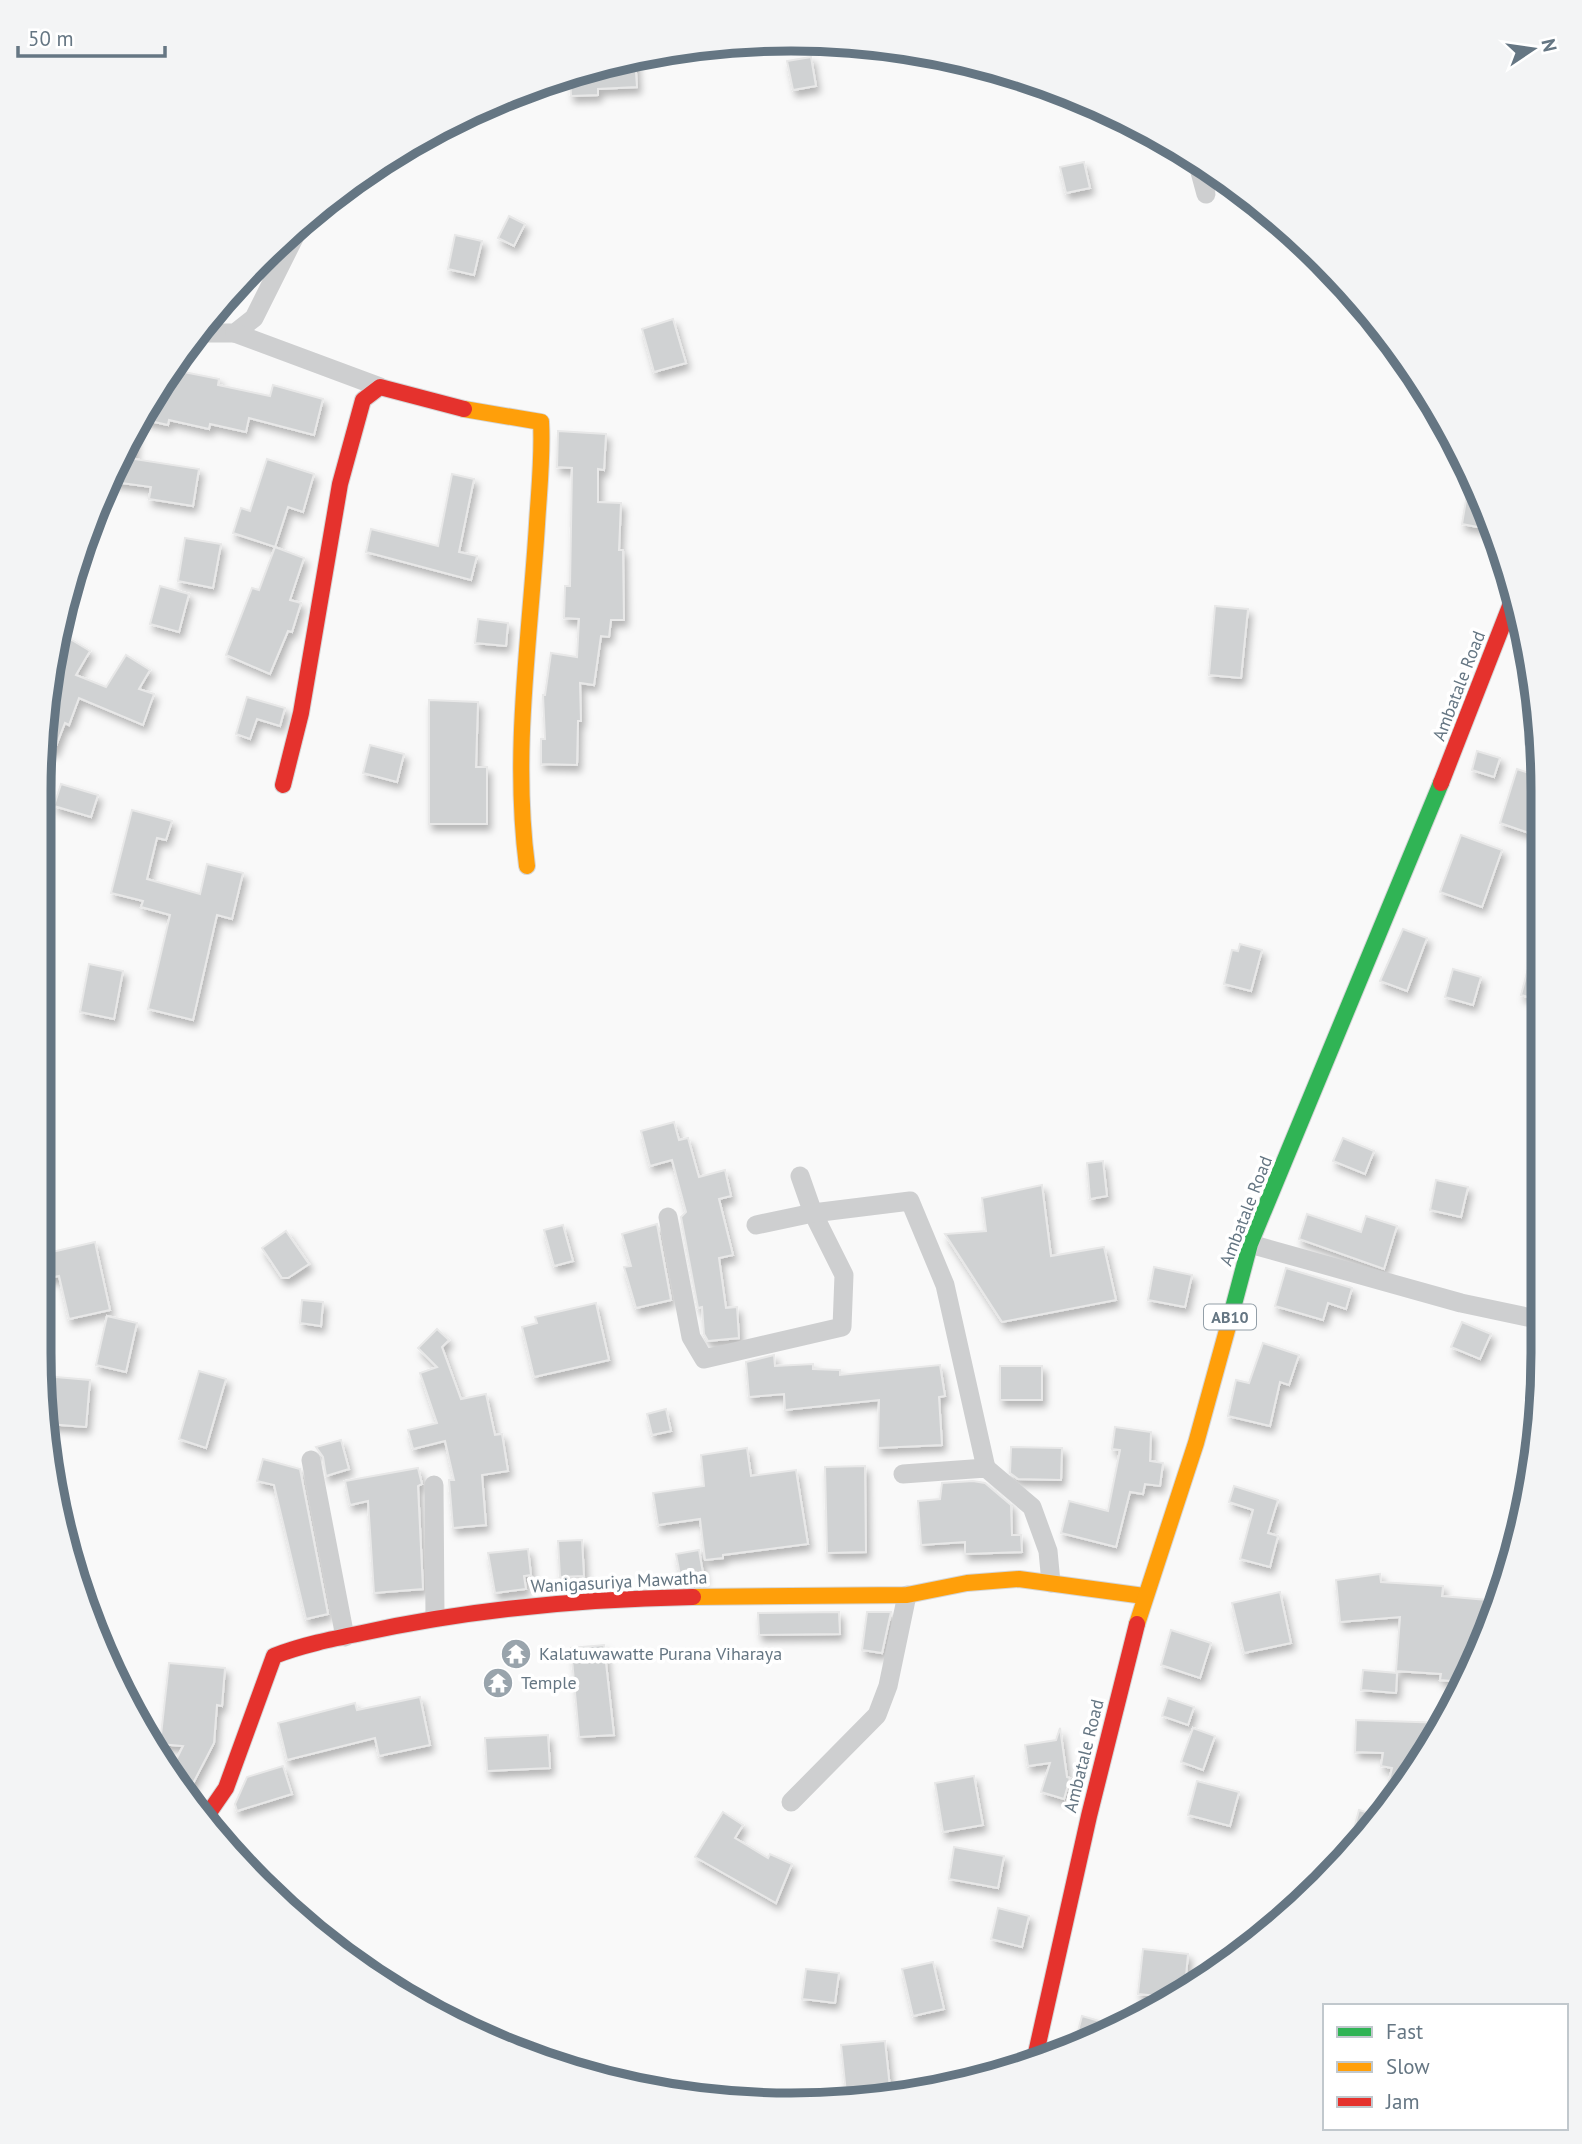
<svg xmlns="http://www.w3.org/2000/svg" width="1582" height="2144" font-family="'PT Sans',sans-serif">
  <defs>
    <filter id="shadow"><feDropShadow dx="3.5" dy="6" stdDeviation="3.5" flood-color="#0004"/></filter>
  </defs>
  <rect width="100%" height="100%" fill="#f9f9f9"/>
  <g fill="#d0d2d3" stroke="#e8e8e8" stroke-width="2" filter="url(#shadow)">
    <polygon points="811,57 816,86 793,90 787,61"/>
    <polygon points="635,58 637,87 598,89 598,95 571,96 570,74 596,71 597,64"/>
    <polygon points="1084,162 1090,188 1066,193 1060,167"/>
    <polygon points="509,216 525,224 514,246 498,238"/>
    <polygon points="455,235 482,241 474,275 448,269"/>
    <polygon points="673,319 686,363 654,372 642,329"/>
    <polygon points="169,369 219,379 218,385 270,396 273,385 323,399 314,435 249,418 246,432 210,424 209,429 169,420 168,425 141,419"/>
    <polygon points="136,428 134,459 199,469 193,506 149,499 151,487 107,481"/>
    <polygon points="558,431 606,434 604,470 598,469 598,502 621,503 619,550 623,550 624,620 611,620 609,637 601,636 594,685 580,683 581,721 578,721 577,765 541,764 541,739 545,739 543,695 545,695 551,653 577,657 579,619 564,618 565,586 570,586 572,468 557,467"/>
    <polygon points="267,459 314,474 303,512 288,507 275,547 233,533 241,508 250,511"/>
    <polygon points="452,474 474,479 459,552 477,556 471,580 366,552 371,529 438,546"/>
    <polygon points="1467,494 1482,497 1493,530 1462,524"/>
    <polygon points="185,538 221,544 213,588 178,581"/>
    <polygon points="275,547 304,558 290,600 301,603 292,632 288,631 270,674 226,655 252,588 259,590"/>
    <polygon points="160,586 189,594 179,632 150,624"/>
    <polygon points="1215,606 1248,609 1241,678 1209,675"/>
    <polygon points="478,619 508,623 506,646 475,643"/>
    <polygon points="62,634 90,651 76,675 106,687 126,655 150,670 139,689 154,694 143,725 79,698 69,725 65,723 54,751 40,746 56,643"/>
    <polygon points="247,697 285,708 280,726 257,719 250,739 236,734"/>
    <polygon points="429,700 478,702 476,767 487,767 487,824 429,824"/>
    <polygon points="370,745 404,754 397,782 363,773"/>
    <polygon points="1477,751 1500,758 1494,777 1472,770"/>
    <polygon points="1517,769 1538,776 1538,836 1500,823"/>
    <polygon points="61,784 98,795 91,817 54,806"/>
    <polygon points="132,810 172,821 166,840 157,838 147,879 200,894 207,864 243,873 232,919 217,915 193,1020 148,1009 170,915 141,907 143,901 111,893"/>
    <polygon points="1461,835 1502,850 1482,907 1440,892"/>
    <polygon points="1403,929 1427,938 1407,991 1380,981"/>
    <polygon points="1240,944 1262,950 1251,991 1224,984 1232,950 1238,951"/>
    <polygon points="1534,946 1539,947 1539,1000 1521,995"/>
    <polygon points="89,964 123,971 114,1019 80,1012"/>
    <polygon points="1453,969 1481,977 1473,1005 1445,997"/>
    <polygon points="674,1122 679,1140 688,1138 699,1177 725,1170 731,1196 719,1199 733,1255 719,1258 726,1308 737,1307 739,1338 708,1341 704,1334 702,1307 698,1308 681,1217 686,1212 672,1160 650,1166 641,1131"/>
    <polygon points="1343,1138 1374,1151 1365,1174 1333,1161"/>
    <polygon points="1103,1161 1107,1196 1090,1199 1087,1163"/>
    <polygon points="1436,1180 1468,1187 1461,1217 1430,1210"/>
    <polygon points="1042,1185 1051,1256 1104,1247 1116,1300 1002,1322 945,1234 986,1231 982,1198"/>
    <polygon points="1307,1214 1361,1232 1366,1216 1397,1226 1384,1269 1299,1239"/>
    <polygon points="657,1224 671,1300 636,1308 624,1267 631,1266 622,1234"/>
    <polygon points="563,1225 573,1261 554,1266 544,1230"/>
    <polygon points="286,1231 309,1264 288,1278 282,1278 262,1248"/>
    <polygon points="95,1242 110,1310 69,1319 59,1276 39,1280 39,1255"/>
    <polygon points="1154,1267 1192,1275 1185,1307 1148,1300"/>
    <polygon points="1286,1268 1352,1288 1346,1309 1328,1303 1323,1320 1275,1306"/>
    <polygon points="302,1300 323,1302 321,1326 300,1323"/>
    <polygon points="596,1303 609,1360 534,1377 522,1327 537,1323 535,1317"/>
    <polygon points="107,1316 137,1323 126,1372 96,1365"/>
    <polygon points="1462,1322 1491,1334 1480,1359 1451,1347"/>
    <polygon points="437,1329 449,1340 442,1347 461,1399 486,1394 495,1435 502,1434 508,1471 482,1475 486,1525 453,1528 449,1480 454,1480 445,1441 413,1449 408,1430 437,1423 420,1373 437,1367 418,1348"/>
    <polygon points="1263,1343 1299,1355 1289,1385 1280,1382 1270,1426 1228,1416 1236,1380 1249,1383"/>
    <polygon points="774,1355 775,1366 813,1364 813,1369 840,1370 840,1375 940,1365 945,1396 939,1397 942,1445 878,1448 879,1400 785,1410 784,1394 749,1397 746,1362"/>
    <rect x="1000" y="1366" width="42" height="34"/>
    <polygon points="199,1371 226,1379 206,1448 179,1439"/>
    <polygon points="44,1376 90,1380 86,1427 48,1424"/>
    <polygon points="666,1409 671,1431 652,1435 647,1414"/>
    <polygon points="1115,1427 1151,1432 1150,1461 1163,1463 1160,1486 1145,1484 1143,1494 1130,1492 1116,1547 1061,1533 1069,1501 1108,1511 1120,1450 1112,1449"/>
    <polygon points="341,1440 349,1469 326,1476 323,1457 316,1447"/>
    <polygon points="1011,1447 1062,1448 1061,1480 1018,1479 1010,1473"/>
    <polygon points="747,1448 751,1476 796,1470 808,1544 723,1555 723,1558 705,1560 700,1519 658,1525 653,1493 704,1486 701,1455"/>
    <polygon points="263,1459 300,1469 328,1614 306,1619 274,1485 257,1481"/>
    <polygon points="865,1466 866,1552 827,1553 825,1467"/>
    <polygon points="418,1468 422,1484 418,1486 423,1589 374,1593 368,1501 350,1505 345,1481"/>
    <polygon points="973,1481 985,1483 1011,1505 1012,1535 1021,1535 1022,1552 965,1554 965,1542 921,1545 918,1501 940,1499 942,1483"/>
    <polygon points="1234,1486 1278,1500 1268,1533 1278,1536 1270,1567 1240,1559 1253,1510 1229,1502"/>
    <polygon points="582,1540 584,1576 560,1577 558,1541"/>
    <polygon points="528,1549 531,1575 524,1576 526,1589 495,1593 488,1553"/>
    <polygon points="699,1550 704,1579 681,1581 676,1554"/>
    <polygon points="1380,1574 1381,1582 1443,1586 1442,1596 1488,1600 1485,1635 1464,1682 1440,1680 1441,1674 1396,1671 1400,1617 1340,1622 1336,1580"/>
    <polygon points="1280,1592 1291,1643 1244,1653 1232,1603"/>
    <polygon points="839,1612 840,1634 759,1635 758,1613"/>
    <polygon points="867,1612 891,1612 882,1653 862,1650"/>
    <polygon points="1171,1630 1211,1643 1200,1678 1161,1665"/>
    <polygon points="604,1645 614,1735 579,1737 571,1648"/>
    <polygon points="169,1663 225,1668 222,1706 217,1705 214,1743 188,1793 171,1770 183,1746 160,1744"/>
    <polygon points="1363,1670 1397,1673 1396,1693 1361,1690"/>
    <polygon points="420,1697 430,1745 379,1756 375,1738 287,1760 278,1723 355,1703 357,1710"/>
    <polygon points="1168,1698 1194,1707 1188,1725 1162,1716"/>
    <polygon points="1356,1720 1446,1723 1381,1815 1392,1768 1381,1766 1383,1753 1355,1752"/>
    <polygon points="1060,1728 1067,1777 1070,1778 1064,1799 1041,1792 1050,1763 1028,1766 1025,1745 1056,1740"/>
    <polygon points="1193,1728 1215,1736 1203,1770 1181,1762"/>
    <polygon points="548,1735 550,1768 487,1771 485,1738"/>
    <polygon points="283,1766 292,1794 237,1811 235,1804 247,1777"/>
    <polygon points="974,1776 983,1825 943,1832 935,1783"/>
    <polygon points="1197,1781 1239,1792 1230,1826 1188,1815"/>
    <polygon points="1359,1810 1380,1816 1346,1859"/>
    <polygon points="723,1812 743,1825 735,1838 768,1858 770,1854 792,1864 776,1903 695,1857"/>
    <polygon points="954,1847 1004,1856 998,1888 949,1879"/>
    <polygon points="998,1908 1029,1916 1022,1947 991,1939"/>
    <polygon points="1143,1949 1188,1954 1185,1987 1168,1997 1138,1994"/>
    <polygon points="933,1962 944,2009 913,2016 902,1969"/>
    <polygon points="806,1969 839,1973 835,2003 802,1999"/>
    <polygon points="1082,2016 1117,2026 1073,2050"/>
    <polygon points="885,2041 890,2088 846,2093 841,2045"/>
  </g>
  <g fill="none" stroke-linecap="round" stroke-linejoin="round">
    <g stroke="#d5d6d7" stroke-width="18">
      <polyline id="fast" points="1229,1323 1250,1244 1441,783"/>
    </g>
    <g stroke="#d5d6d7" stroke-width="18">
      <g id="slow">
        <path d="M464,409l77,13c2,34 -2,68 -4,102 -7,114 -25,228 -10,342"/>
        <polyline points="693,1597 907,1595 967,1583 1019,1579 1144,1596"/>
        <polyline points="1137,1624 1196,1443 1229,1323"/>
      </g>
    </g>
    <g stroke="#d5d6d7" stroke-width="18">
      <g id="jam">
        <polyline points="1441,783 1512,601"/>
        <polyline points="283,785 301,713 340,484 363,400 380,387 464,409"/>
        <path d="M206,1817l20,-29 48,-132c28,-11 58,-17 88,-23 109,-24 220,-34 331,-36"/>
        <polyline points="1034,2062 1089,1816 1137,1624"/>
      </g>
    </g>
    <g stroke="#cecfd0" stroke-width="19">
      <polyline points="1197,161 1206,194"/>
      <polyline points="198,333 235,333 254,318 303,220"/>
      <polyline points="235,333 380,387"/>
      <polyline points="668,1217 691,1337 704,1359 842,1327 844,1275 813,1213 800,1176"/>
      <polyline points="756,1225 813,1213 910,1201 945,1285 986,1468"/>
      <polyline points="1250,1244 1461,1303 1541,1320"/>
      <polyline points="311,1460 345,1637"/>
      <polyline points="903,1474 986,1468 1032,1507 1048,1551 1051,1583"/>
      <polyline points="434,1485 435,1618"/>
      <polyline points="1501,1600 1503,1585"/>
      <polyline points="791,1802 877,1715 888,1686 907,1595"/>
    </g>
    <use href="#fast" stroke="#30b455" stroke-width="16"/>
    <use href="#slow" stroke="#ff9f0a" stroke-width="16"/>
    <use href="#jam" stroke="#e5322d" stroke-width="16"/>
  </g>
  <defs>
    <g id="temple-disc" transform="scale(1.575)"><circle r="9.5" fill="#99a4ac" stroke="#fff"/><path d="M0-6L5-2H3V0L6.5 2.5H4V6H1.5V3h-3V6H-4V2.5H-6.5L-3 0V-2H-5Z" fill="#fff"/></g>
  </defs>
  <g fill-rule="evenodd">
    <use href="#temple-disc" x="516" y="1654"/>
    <use href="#temple-disc" x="498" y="1683"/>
  </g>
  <g text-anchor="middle" stroke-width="7" stroke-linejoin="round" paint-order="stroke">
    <rect fill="#fff" stroke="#939fa8" stroke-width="2" x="1204" y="1304.5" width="52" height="25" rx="5"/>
    <g font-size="16" font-weight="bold" fill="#657683">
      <text x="1230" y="1323">AB10</text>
    </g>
    <g font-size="18" fill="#657683" stroke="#fff">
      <text transform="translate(1459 686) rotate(-69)" y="6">Ambatale Road</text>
      <text transform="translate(1246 1211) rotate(-69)" y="6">Ambatale Road</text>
      <text transform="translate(619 1582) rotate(-3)" y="6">Wanigasuriya Mawatha</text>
      <text transform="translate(1084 1756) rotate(-76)" y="6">Ambatale Road</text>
    </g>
    <g font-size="18" fill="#657683" stroke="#fff" text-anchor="start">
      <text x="539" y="1660">Kalatuwawatte Purana Viharaya</text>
      <text x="521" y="1689">Temple</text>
    </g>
  </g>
  <path d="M0 0H1582V2144H0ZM791 51H791A740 740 0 0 1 1531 791V1353A740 740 0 0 1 791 2093H791A740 740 0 0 1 51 1353V791A740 740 0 0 1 791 51Z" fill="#f3f4f5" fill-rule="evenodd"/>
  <path fill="none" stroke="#657683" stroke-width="9" d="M791 51H791A740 740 0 0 1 1531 791V1353A740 740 0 0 1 791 2093H791A740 740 0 0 1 51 1353V791A740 740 0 0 1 791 51Z"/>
  <rect x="1323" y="2004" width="245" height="126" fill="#ffffff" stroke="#c1c8cd" stroke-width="2"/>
  <rect x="1337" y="2027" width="35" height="10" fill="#30b455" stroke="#c1c8cd" stroke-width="2"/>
  <text x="1386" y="2039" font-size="21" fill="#657683">Fast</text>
  <rect x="1337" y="2062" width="35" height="10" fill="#ff9f0a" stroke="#c1c8cd" stroke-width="2"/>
  <text x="1386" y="2074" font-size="21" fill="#657683">Slow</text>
  <rect x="1337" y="2097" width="35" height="10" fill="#e5322d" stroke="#c1c8cd" stroke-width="2"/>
  <text x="1386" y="2109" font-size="21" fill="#657683">Jam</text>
  <g transform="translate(1533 49) rotate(77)" stroke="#ffffff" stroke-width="5" paint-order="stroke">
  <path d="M0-5L12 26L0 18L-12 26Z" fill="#657683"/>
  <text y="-10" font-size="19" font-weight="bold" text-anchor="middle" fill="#657683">N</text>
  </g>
  <path d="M18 46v10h147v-10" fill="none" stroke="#657683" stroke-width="3.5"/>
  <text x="28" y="46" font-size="21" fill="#657683" stroke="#ffffff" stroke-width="5" paint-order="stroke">50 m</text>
</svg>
